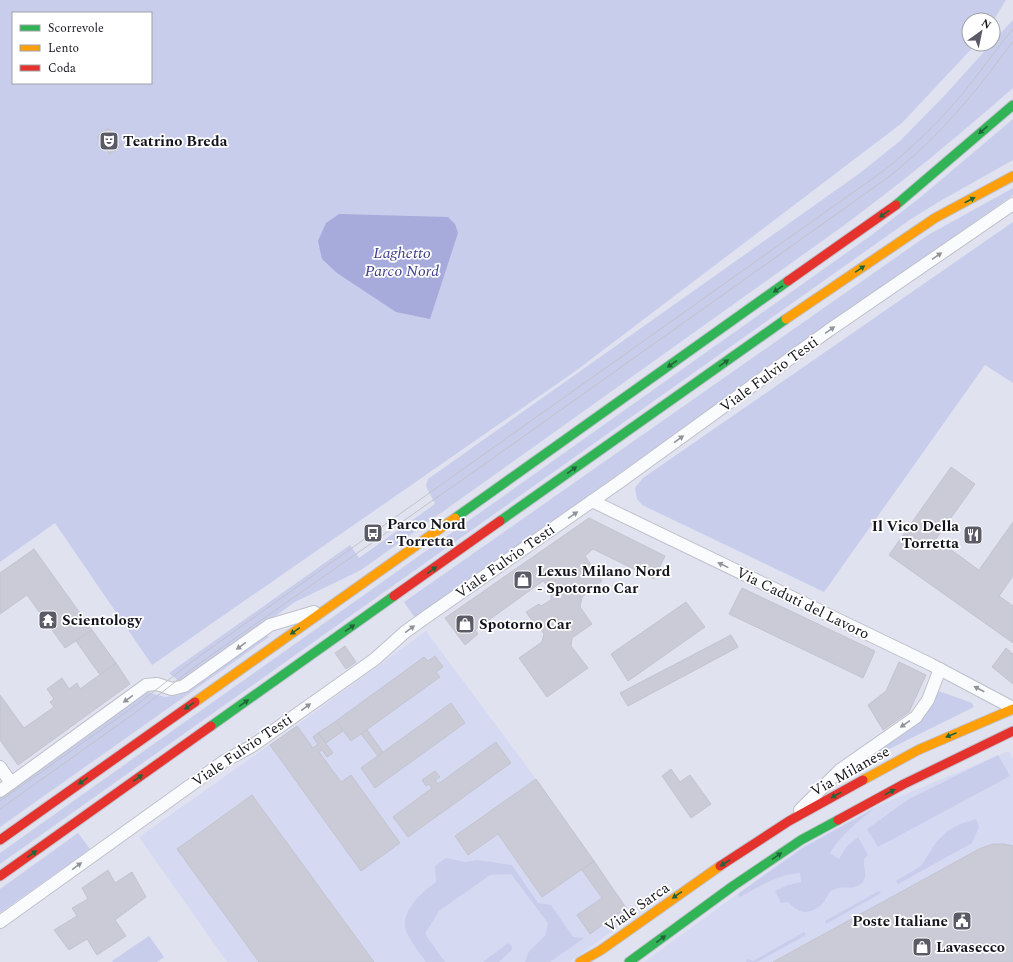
<svg xmlns="http://www.w3.org/2000/svg" width="1013" height="962" font-family="Spectral,serif">
  <rect width="100%" height="100%" fill="#e0e2f0"/>
  <g fill="#d6d9f2">
    <polygon points="426,631 536,779 633,916 570,962 227,962 139,837 268,746"/>
    <polygon points="1009,751 1013,759 1013,962 644,962 802,847 882,804"/>
  </g>
  <g fill="#c8cdec" fill-rule="evenodd">
    <path d="M0,0h1006l-13,21v-1h-24v24h7l-74,79 -325,247 -425,295 -97,-142 -55,39zM13,13h138v70h-138z"/>
    <path d="M1013,20v68c-56,49 -114,97 -174,141l-478,341 -66,32 -110,79 -5,1 -11,-9 181,-128 9,13 76,-54 -9,-18 2,-7 432,-306 40,-32 45,-46 46,-51h2v-3z"/>
    <polygon points="1013,119 1013,160 942,200 911,219 0,864 0,853 873,234 922,196"/>
    <polygon points="1013,188 1013,195 415,618 404,602 928,235"/>
    <polygon points="1013,222 1013,383 985,365 824,592 642,505 637,499 635,488 643,478"/>
    <polygon points="266,634 269,637 0,827 0,796 143,694 148,692 165,697 179,695"/>
    <polygon points="939,691 972,703 974,707 863,762 862,760 927,711"/>
    <polygon points="998,755 1010,776 878,847 867,829 909,799"/>
    <path d="M876,807c-17,14 -35,27 -46,46l9,6 8,-13 11,-9 10,18 -4,4c-1,7 3,15 0,21 -7,12 -19,5 -29,9 -7,2 -8,9 -12,14 -6,7 -17,12 -25,7 -4,-2 -7,-5 -10,-8l-7,1 -6,-12 13,-6 13,-3 -1,-9c-22,1 -41,14 -60,24l-2,-3 65,-46z"/>
    <polygon points="976,819 979,827 972,843 898,884 896,881 921,866 937,841 948,831 960,824"/>
    <polygon points="78,833 90,849 0,913 0,889"/>
    <path d="M446,858l19,4 12,-2 35,5 26,38 13,2 22,32 11,1 -34,24h-25l4,-11 16,-15 3,-13 -37,-49 -21,1 -51,36 -14,23 20,28h-19c-6,-9 -15,-19 -19,-29 -9,-20 15,-41 29,-51l-1,-16z"/>
    <polygon points="879,891 881,893 826,924 825,921"/>
    <polygon points="804,932 806,935 757,962 746,962 747,959 753,961"/>
    <polygon points="149,936 164,957 157,962 113,962 112,961"/>
    <polygon points="508,943 512,946 512,950 499,962 483,962"/>
  </g>
  <polygon fill="#a7abdc" points="339,214 448,217 455,224 458,233 430,319 396,312 337,273 322,259 318,241 326,223"/>
  <g fill="#cacbd7" stroke="#c2c4cf">
    <polygon points="108,128 122,145 110,154 97,137"/>
    <polygon points="951,467 975,484 936,539 979,570 1013,522 1013,576 999,596 1013,606 1013,643 889,555"/>
    <polygon points="589,518 665,556 654,579 593,549 585,556 602,581 582,597 580,607 592,624 572,638 571,646 588,668 547,697 519,658 542,642 544,634 537,623 535,625 526,612 539,604 541,606 551,600 551,590 543,581 475,630 478,634 465,645 445,618"/>
    <polygon points="34,549 92,630 65,648 27,595 0,614 0,573"/>
    <polygon points="742,588 875,651 863,678 729,614"/>
    <polygon points="686,602 705,627 628,681 611,654"/>
    <polygon points="92,630 116,663 100,675 76,641"/>
    <polygon points="731,635 738,647 628,706 620,693"/>
    <polygon points="345,646 356,662 346,669 335,653"/>
    <polygon points="1006,648 1013,654 1013,684 992,667"/>
    <polygon points="435,656 443,667 436,672 440,677 351,741 336,721 424,657 428,661"/>
    <polygon points="899,662 926,675 909,712 883,730 868,705 886,691"/>
    <polygon points="116,663 130,684 18,765 0,740 0,695 24,728 54,707 50,702 54,699 47,689 62,678 69,689 77,683 80,689"/>
    <polygon points="451,703 465,723 375,788 361,768"/>
    <polygon points="336,721 343,731 326,743 318,733"/>
    <polygon points="297,726 313,748 318,744 313,737 318,733 333,753 327,757 322,750 319,752 341,782 351,775 400,843 361,871 270,745"/>
    <polygon points="367,730 383,752 378,756 361,734"/>
    <polygon points="496,742 511,763 408,837 393,817 432,788 429,784 426,786 422,780 435,771 440,777 435,780 438,784"/>
    <polygon points="671,769 680,782 690,775 711,804 691,818 662,776"/>
    <polygon points="536,779 594,861 542,897 498,834 468,855 455,836"/>
    <polygon points="252,795 374,962 259,962 177,849"/>
    <polygon points="993,844 1004,844 1013,846 1013,962 773,962 981,848"/>
    <polygon points="594,861 626,908 590,934 577,915 602,898 582,870"/>
    <polygon points="108,870 115,883 132,872 146,897 115,920 126,936 97,955 87,939 69,950 54,930 77,916 72,908 88,899 82,888"/>
  </g>
  <g fill="none" stroke-linecap="round" stroke-linejoin="round">
    <g stroke="#bfc0cc" stroke-width="14">
      <g id="street">
        <polyline points="592,501 930,664 1013,708"/>
        <polyline points="0,767 11,783"/>
        <polyline points="0,791 146,685 157,684 172,689 184,686 270,625 314,612"/>
        <polyline points="800,810 840,770 916,717 928,700 940,669"/>
        <polyline points="0,922 223,762 252,746 375,659 405,632 426,617 618,483 828,331 1013,204"/>
      </g>
    </g>
    <g stroke="#bfc0cc" stroke-width="11">
      <g id="fast">
        <polyline points="896,205 1013,105"/>
        <polyline points="455,518 788,281"/>
        <polyline points="500,521 786,319"/>
        <polyline points="211,726 394,596"/>
        <polyline points="629,962 733,886 801,840 838,820"/>
      </g>
    </g>
    <g stroke="#bfc0cc" stroke-width="11">
      <g id="slow">
        <polyline points="786,319 935,218 1013,176"/>
        <polyline points="195,702 455,518"/>
        <polyline points="863,780 918,750 1013,709"/>
        <polyline points="580,962 601,950 720,866"/>
      </g>
    </g>
    <g stroke="#bfc0cc" stroke-width="11">
      <g id="jam">
        <polyline points="788,281 896,205"/>
        <polyline points="394,596 500,521"/>
        <polyline points="838,820 904,784 1013,731"/>
        <polyline points="0,840 195,702"/>
        <polyline points="720,866 789,821 863,780"/>
        <polyline points="0,876 211,726"/>
      </g>
    </g>
    <use href="#street" stroke="#fafbfd" stroke-width="12"/>
    <use href="#fast" stroke="#30b455" stroke-width="9"/>
    <use href="#slow" stroke="#ff9f0a" stroke-width="9"/>
    <use href="#jam" stroke="#e5322d" stroke-width="9"/>
    <g stroke="#c1c3c6" stroke-width="1">
      <path d="M0,801l139,-98 55,-43 692,-491c30,-25 58,-52 82,-82 15,-19 29,-39 45,-58"/>
      <path d="M0,809l143,-102 54,-42 285,-199 408,-290c27,-22 51,-45 73,-71 18,-20 33,-42 50,-63"/>
    </g>
  </g>
  <defs><path id="oneway-solid" d="M-6-.8H1V-3.2L6.5 0L1 3.2V.8H-6Z"/></defs>
  <g fill="#216438">
    <use href="#oneway-solid" transform="translate(983 130) rotate(139)"/>
    <use href="#oneway-solid" transform="translate(970 200) rotate(-28)"/>
    <use href="#oneway-solid" transform="translate(884 214) rotate(145)"/>
    <use href="#oneway-solid" transform="translate(860 269) rotate(-34)"/>
    <use href="#oneway-solid" transform="translate(778 289) rotate(145)"/>
    <use href="#oneway-solid" transform="translate(724 363) rotate(-35)"/>
    <use href="#oneway-solid" transform="translate(672 364) rotate(145)"/>
    <use href="#oneway-solid" transform="translate(572 470) rotate(-36)"/>
    <use href="#oneway-solid" transform="translate(432 570) rotate(-36)"/>
    <use href="#oneway-solid" transform="translate(350 628) rotate(-35)"/>
    <use href="#oneway-solid" transform="translate(295 631) rotate(145)"/>
    <use href="#oneway-solid" transform="translate(244 703) rotate(-35)"/>
    <use href="#oneway-solid" transform="translate(189 706) rotate(145)"/>
    <use href="#oneway-solid" transform="translate(951 735) rotate(157)"/>
    <use href="#oneway-solid" transform="translate(138 778) rotate(-35)"/>
    <use href="#oneway-solid" transform="translate(83 781) rotate(145)"/>
    <use href="#oneway-solid" transform="translate(890 792) rotate(-28)"/>
    <use href="#oneway-solid" transform="translate(836 795) rotate(151)"/>
    <use href="#oneway-solid" transform="translate(32 854) rotate(-35)"/>
    <use href="#oneway-solid" transform="translate(777 856) rotate(-35)"/>
    <use href="#oneway-solid" transform="translate(725 863) rotate(147)"/>
    <use href="#oneway-solid" transform="translate(677 895) rotate(145)"/>
    <use href="#oneway-solid" transform="translate(661 939) rotate(-36)"/>
  </g>
  <g fill="#929398">
    <use href="#oneway-solid" transform="translate(937 256) rotate(-35)"/>
    <use href="#oneway-solid" transform="translate(830 330) rotate(-35)"/>
    <use href="#oneway-solid" transform="translate(679 439) rotate(-36)"/>
    <use href="#oneway-solid" transform="translate(573 515) rotate(-35)"/>
    <use href="#oneway-solid" transform="translate(723 565) rotate(-154)"/>
    <use href="#oneway-solid" transform="translate(410 629) rotate(-36)"/>
    <use href="#oneway-solid" transform="translate(241 646) rotate(144)"/>
    <use href="#oneway-solid" transform="translate(979 689) rotate(-152)"/>
    <use href="#oneway-solid" transform="translate(128 699) rotate(144)"/>
    <use href="#oneway-solid" transform="translate(306 707) rotate(-36)"/>
    <use href="#oneway-solid" transform="translate(905 724) rotate(145)"/>
    <use href="#oneway-solid" transform="translate(77 866) rotate(-36)"/>
  </g>
  <defs>
    <g id="theatre-square" transform="scale(1)"><rect x="-9" y="-9" width="18" height="18" rx="4" fill="#5a5b66" stroke="#fff"/><path d="M-5-5.5Q0-4 5-5.5V0Q5 5 0 6Q-5 5-5 0ZM-3.3-2.5H-1v1.5H-3.3ZM1-2.5H3.3v1.5H1ZM-2.8 1Q0 5.5 2.8 1Z" fill="#fff"/></g>
    <g id="bus-square" transform="scale(1)"><rect x="-9" y="-9" width="18" height="18" rx="4" fill="#5a5b66" stroke="#fff"/><path d="M-5-6H5V4H4V6H2V4H-2V6H-4V4H-5ZM-3.5-4V0h7V-4ZM-3.5 1.2v1.5H-2V1.2ZM2 1.2v1.5H3.5V1.2Z" fill="#fff"/></g>
    <g id="restaurant-square" transform="scale(1)"><rect x="-9" y="-9" width="18" height="18" rx="4" fill="#5a5b66" stroke="#fff"/><path d="M-5-6h1v4h1v-4h1v4h1v-4h1v5L-1.5 .5V6h-2V.5L-5-1ZM5-6V6H3V1.5H1.5Q1.5-4 5-6Z" fill="#fff"/></g>
    <g id="shop-square" transform="scale(1)"><rect x="-9" y="-9" width="18" height="18" rx="4" fill="#5a5b66" stroke="#fff"/><path d="M-5-2.5h2.3a2.7 3.5 0 0 1 5.4 0H5L5.5 6h-11ZM-1.5-2.5h3a1.5 2.3 0 0 0-3 0Z" fill="#fff"/></g>
    <g id="temple-square" transform="scale(1)"><rect x="-9" y="-9" width="18" height="18" rx="4" fill="#5a5b66" stroke="#fff"/><path d="M0-6L5-2H3V0L6.5 2.5H4V6H1.5V3h-3V6H-4V2.5H-6.5L-3 0V-2H-5Z" fill="#fff"/></g>
    <g id="civic-square" transform="scale(1)"><rect x="-9" y="-9" width="18" height="18" rx="4" fill="#5a5b66" stroke="#fff"/><path d="M-.6-6.5H3V-4.5H.6V-3L4-1V1h2V6H-6V1h2V-1L-.6-3ZM-1.2 2.5V6h2.4V2.5Z" fill="#fff"/></g>
  </defs>
  <g fill-rule="evenodd">
    <use href="#theatre-square" x="109" y="141"/>
    <use href="#bus-square" x="373" y="533"/>
    <use href="#restaurant-square" x="973" y="535"/>
    <use href="#shop-square" x="523" y="580"/>
    <use href="#temple-square" x="48" y="620"/>
    <use href="#shop-square" x="465" y="624"/>
    <use href="#civic-square" x="962" y="921"/>
    <use href="#shop-square" x="922" y="947"/>
  </g>
  <g text-anchor="middle" stroke-width="3.5" stroke-linejoin="round" paint-order="stroke">
    <g font-size="15" font-weight="bold" fill="#12131c" stroke="#fff" text-anchor="start">
      <text x="123" y="146">Teatrino Breda</text>
      <text x="387" y="529">Parco Nord<tspan x="387" dy="17">- Torretta</tspan></text>
      <text x="959" y="531" text-anchor="end">Il Vico Della<tspan x="959" dy="17">Torretta</tspan></text>
      <text x="537" y="576">Lexus Milano Nord<tspan x="537" dy="17">- Spotorno Car</tspan></text>
      <text x="62" y="625">Scientology</text>
      <text x="479" y="629">Spotorno Car</text>
      <text x="948" y="926" text-anchor="end">Poste Italiane</text>
      <text x="936" y="952">Lavasecco</text>
    </g>
    <g font-size="15" fill="#12131c" stroke="#fff">
      <text transform="translate(769 374) rotate(-36)" y="5">Viale Fulvio Testi</text>
      <text transform="translate(505 561) rotate(-35)" y="5">Viale Fulvio Testi</text>
      <text transform="translate(803 603) rotate(26)" y="5">Via Caduti del Lavoro</text>
      <text transform="translate(242 750) rotate(-34)" y="5">Viale Fulvio Testi</text>
      <text transform="translate(850 771) rotate(-29)" y="5">Via Milanese</text>
      <text transform="translate(637 907) rotate(-35)" y="5">Viale Sarca</text>
    </g>
    <g font-size="16" font-style="italic" fill="#40408e" stroke="#fff">
      <text x="402" y="258">Laghetto<tspan x="402" dy="18">Parco Nord</tspan></text>
    </g>
  </g>
  <rect x="12" y="12" width="140" height="72" fill="#ffffff" stroke="#a0a1a4"/>
  <rect x="20" y="25" width="20" height="6" fill="#30b455" stroke="#a0a1a4"/>
  <text x="48" y="32" font-size="12" fill="#12131c">Scorrevole</text>
  <rect x="20" y="45" width="20" height="6" fill="#ff9f0a" stroke="#a0a1a4"/>
  <text x="48" y="52" font-size="12" fill="#12131c">Lento</text>
  <rect x="20" y="65" width="20" height="6" fill="#e5322d" stroke="#a0a1a4"/>
  <text x="48" y="72" font-size="12" fill="#12131c">Coda</text>
  <g transform="translate(981 32) rotate(33)"><circle r="19" fill="#ffffff" stroke="#a0a1a4"/>
  <path d="M0-3L7 15L0 10L-7 15Z" fill="#5a5b66"/>
  <text y="-6" font-size="11" font-weight="bold" text-anchor="middle" fill="#12131c">N</text>
  </g>
</svg>
